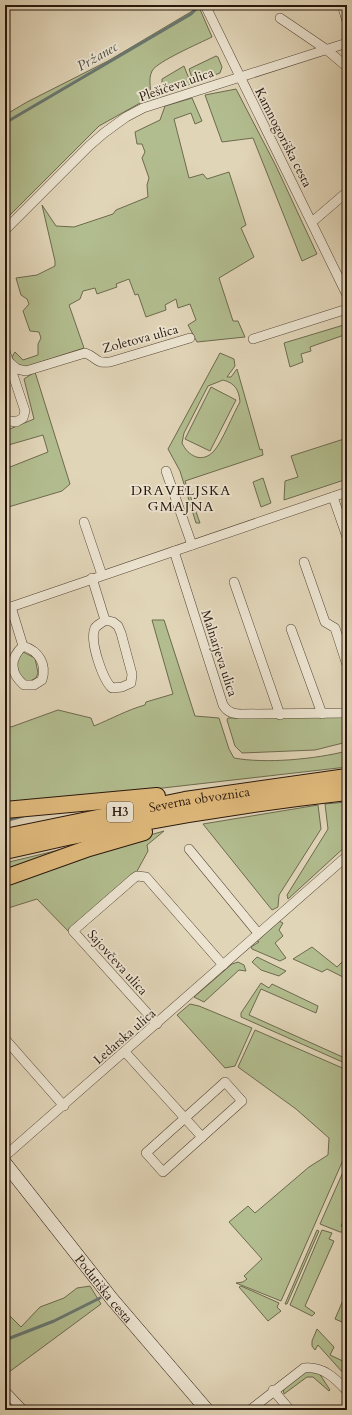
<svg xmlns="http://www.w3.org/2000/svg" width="352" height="1415" font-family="Cardo,serif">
  <rect width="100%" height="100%" fill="#e1d5b8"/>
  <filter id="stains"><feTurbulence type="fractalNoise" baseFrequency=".005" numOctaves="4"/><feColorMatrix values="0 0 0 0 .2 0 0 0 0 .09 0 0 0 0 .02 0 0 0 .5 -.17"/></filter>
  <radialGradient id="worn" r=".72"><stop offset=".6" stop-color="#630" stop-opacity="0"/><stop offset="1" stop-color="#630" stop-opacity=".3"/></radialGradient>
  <g fill="#b2bd8f" stroke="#6d6a4e" fill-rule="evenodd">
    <path d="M199,7l13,30c-12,6 -56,25 -60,34 -5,10 1,20 -3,27l-50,28 -94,94v-105l22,-13 81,-41z"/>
    <polygon points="216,56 218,57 222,67 220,73 195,82 193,81 189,69"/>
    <path d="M184,66l7,18c-10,3 -22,10 -29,1v-6z"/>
    <polygon points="236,89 276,166 317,254 302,261 253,138 222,142 205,95"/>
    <polygon points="192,98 202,121 195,124 191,113 174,119 189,178 203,174 207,179 229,172 246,225 241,228 254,257 219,278 233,321 238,321 245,337 197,342 188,325 196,320 190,304 178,308 176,299 165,305 166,310 146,317 138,294 135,295 129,279 116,284 117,287 97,294 95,288 83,291 80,299 69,305 84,348 25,367 16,365 12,357 15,352 23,360 38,355 38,344 41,338 39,332 30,331 23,311 29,304 27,299 21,295 16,278 37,275 55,266 55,261 42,205 56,226 74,227 113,214 116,210 148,197 147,185 149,178 142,158 145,152 142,144 137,144 135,132 160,120 165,106"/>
    <polygon points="347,324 347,334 310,347 311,351 301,354 303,362 290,367 284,343"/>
    <path d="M220,353l14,6 1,7 -8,11h4l6,-8 23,81 2,-1 1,6 -78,26 15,42h-4l-16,-52 -12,-22zM223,380c12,3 16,10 17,22 -7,12 -18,40 -26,49 -12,13 -26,5 -32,-8l2,-10 24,-47z"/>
    <polygon points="35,372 70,484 62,491 5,508 5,469 48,452 43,435 5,446 5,431 34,419 24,379"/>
    <polygon points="211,387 236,400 210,451 185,439"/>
    <polygon points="347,438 347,479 284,500 285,481 298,477 291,456"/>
    <polygon points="263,478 271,503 261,507 253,482"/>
    <path d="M152,620h12l31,96 24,2 10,31 5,9c32,6 82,1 113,-7v16l-342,39v-83l6,4 47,-17 33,8 3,8c17,-7 33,-16 51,-21l1,-3 27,-8z"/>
    <path d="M23,652l12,6 3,15 -2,5 -8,4 -7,-2c-4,-11 -8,-19 2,-28z"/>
    <polygon points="347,717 347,742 315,750 242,753 235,746 227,720 228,718"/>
    <polygon points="347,802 347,845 288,899 287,895 328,829 325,804"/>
    <polygon points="318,805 321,829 279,895 278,907 272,910 203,824"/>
    <polygon points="164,831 147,845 148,851 136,873 69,932 37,899 5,909 5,885 102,849"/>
    <polygon points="59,850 5,872 5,863"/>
    <polygon points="279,921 283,923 279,930 283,936 275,943 286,958 280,961 252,949 251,947 259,942 257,941"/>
    <polygon points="312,947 337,967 347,957 347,979 327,969 322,972 293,959"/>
    <polygon points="257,957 286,971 279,976 261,970 252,962"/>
    <polygon points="238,962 244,965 246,971 239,970 204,1002 194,997 232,964"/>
    <polygon points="261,983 269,988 272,984 318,1006 316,1013 261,989 249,1015 347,1059 347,1064 241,1017 241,1013"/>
    <polygon points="190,1004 199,1006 252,1028 235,1066 225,1068 177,1015"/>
    <polygon points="255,1030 347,1070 347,1151 281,1301 236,1283 243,1282 247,1279 244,1276 262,1259 229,1222 248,1206 255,1213 309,1167 328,1155 329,1138 296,1109 238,1067"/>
    <polygon points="347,1163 347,1212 341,1226 344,1228 342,1232 340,1232 320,1224"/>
    <polygon points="317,1230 319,1231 287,1304 285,1304"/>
    <polygon points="322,1230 332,1233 329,1239 334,1241 305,1306 315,1313 312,1316 290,1305"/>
    <polygon points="90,1286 101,1304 5,1375 5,1313 6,1312 21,1327 40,1307 64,1298 77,1288"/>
    <polygon points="241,1286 279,1303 277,1307 281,1311 268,1321 239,1287"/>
    <polygon points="347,1291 347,1311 342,1322 335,1319"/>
    <polygon points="317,1329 334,1347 330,1355 347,1363 347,1372 344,1374 318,1345 315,1350 312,1346 312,1341"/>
    <polygon points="303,1372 319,1373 330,1390 329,1391 313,1377 307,1377 284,1394 283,1388"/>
  </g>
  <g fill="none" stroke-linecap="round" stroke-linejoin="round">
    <g stroke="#697770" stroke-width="3">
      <polyline points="5,123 191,14 199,6"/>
      <polyline points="5,821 23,816"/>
      <polyline points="5,1340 54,1321 100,1298"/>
    </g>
    <g stroke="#564637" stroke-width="10">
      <g id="street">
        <polyline points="205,5 347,295"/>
        <polyline points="342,5 347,21"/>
        <polyline points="280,18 327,50 347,67"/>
        <polyline points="312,222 347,192"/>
        <polyline points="5,230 89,146 104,133 126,117 143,108 347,43"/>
        <polyline points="253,339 347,309"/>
        <polyline points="5,351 25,411 23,418 16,422 5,420"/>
        <path d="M9,362l8,7 9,2 59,-18c12,4 10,11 25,9l80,-24"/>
        <polyline points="166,471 192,545"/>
        <polyline points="333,497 347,537"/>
        <polyline points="84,522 102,575"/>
        <path d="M174,551l49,154c5,8 11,9 20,9l104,-1"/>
        <polyline points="304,562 325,622 335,628 347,665"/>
        <path d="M92,578l13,42 8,2 5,4 3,7 11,41 -1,9 -9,4 -10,1c-9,-8 -23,-47 -17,-60 2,-3 7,-5 10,-8"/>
        <polyline points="234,582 280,715"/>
        <path d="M11,607l12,39c16,5 24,18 19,34l-8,5h-10c-14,-12 -15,-26 -1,-39"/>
        <polyline points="5,609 347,492"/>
        <polyline points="291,629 322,714"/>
        <polyline points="189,849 258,933"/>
        <polyline points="157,1024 73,931 134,878 137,876 146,877 223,965"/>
        <polyline points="5,1039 64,1106"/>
        <polyline points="125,1052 202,1137"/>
        <polygon points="225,1082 242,1101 163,1172 146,1153"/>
        <polyline points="5,1156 347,856"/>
        <polyline points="273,1390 290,1410"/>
        <polyline points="5,1391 23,1410"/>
        <path d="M250,1410l54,-42c19,-2 31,10 43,23"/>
      </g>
    </g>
    <g stroke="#28160c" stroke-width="14">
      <g id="secondary">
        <path id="s1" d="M5,1163l107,136 95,111"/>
      </g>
    </g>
    <g stroke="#28160c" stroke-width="18">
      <g id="highway">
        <polyline points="5,810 157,796"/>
        <path id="s2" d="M5,837l180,-37 162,-23"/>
        <path d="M5,851c113,-27 227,-46 342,-59"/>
        <polyline points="5,878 89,848 144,832"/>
      </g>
    </g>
    <use href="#street" stroke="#ece4d1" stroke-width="9"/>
    <use href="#secondary" stroke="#ece4d1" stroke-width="13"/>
    <use href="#highway" stroke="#e0ba7c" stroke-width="16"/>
  </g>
  <g text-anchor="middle" stroke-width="3.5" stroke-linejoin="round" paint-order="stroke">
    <rect fill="#ece4d1" stroke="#635447" stroke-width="1" x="107" y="802" width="26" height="20" rx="3"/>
    <g font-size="12" font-weight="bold" fill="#28160c">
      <text x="120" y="816">H3</text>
    </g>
    <g font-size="13" fill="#28160c" stroke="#ece4d1">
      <text transform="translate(176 84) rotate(-19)" y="5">Plešičeva ulica</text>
      <text transform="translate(284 137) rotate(63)" y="5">Kamnogoriška cesta</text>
      <text transform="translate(140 338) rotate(-15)" y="5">Zoletova ulica</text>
      <text transform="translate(220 653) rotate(72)" y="5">Malnarjeva ulica</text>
      <text dy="5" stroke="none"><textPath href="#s2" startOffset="198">Severna obvoznica</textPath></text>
      <text transform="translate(118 962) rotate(48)" y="5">Sajovčeva ulica</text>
      <text transform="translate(124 1036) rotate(-41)" y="5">Ledarska ulica</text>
      <text dy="5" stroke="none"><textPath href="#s1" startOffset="160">Podutiška cesta</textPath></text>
    </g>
    <g font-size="14" font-style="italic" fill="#4e4f46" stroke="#ece4d1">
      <text transform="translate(97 56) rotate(-30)" y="5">Pržanec</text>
    </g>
    <g font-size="14" letter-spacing="1" fill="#28160c" stroke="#ece4d1">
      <text x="181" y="495">DRAVELJSKA<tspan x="181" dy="16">GMAJNA</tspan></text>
    </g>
  </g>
  <rect width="352" height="1415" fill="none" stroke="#e1d5b8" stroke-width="20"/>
  <rect x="6" y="6" width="340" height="1403" fill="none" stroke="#28160c" stroke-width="2"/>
  <rect x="10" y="10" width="332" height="1395" fill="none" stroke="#28160c"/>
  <rect width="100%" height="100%" filter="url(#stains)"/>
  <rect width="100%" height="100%" fill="url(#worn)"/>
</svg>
